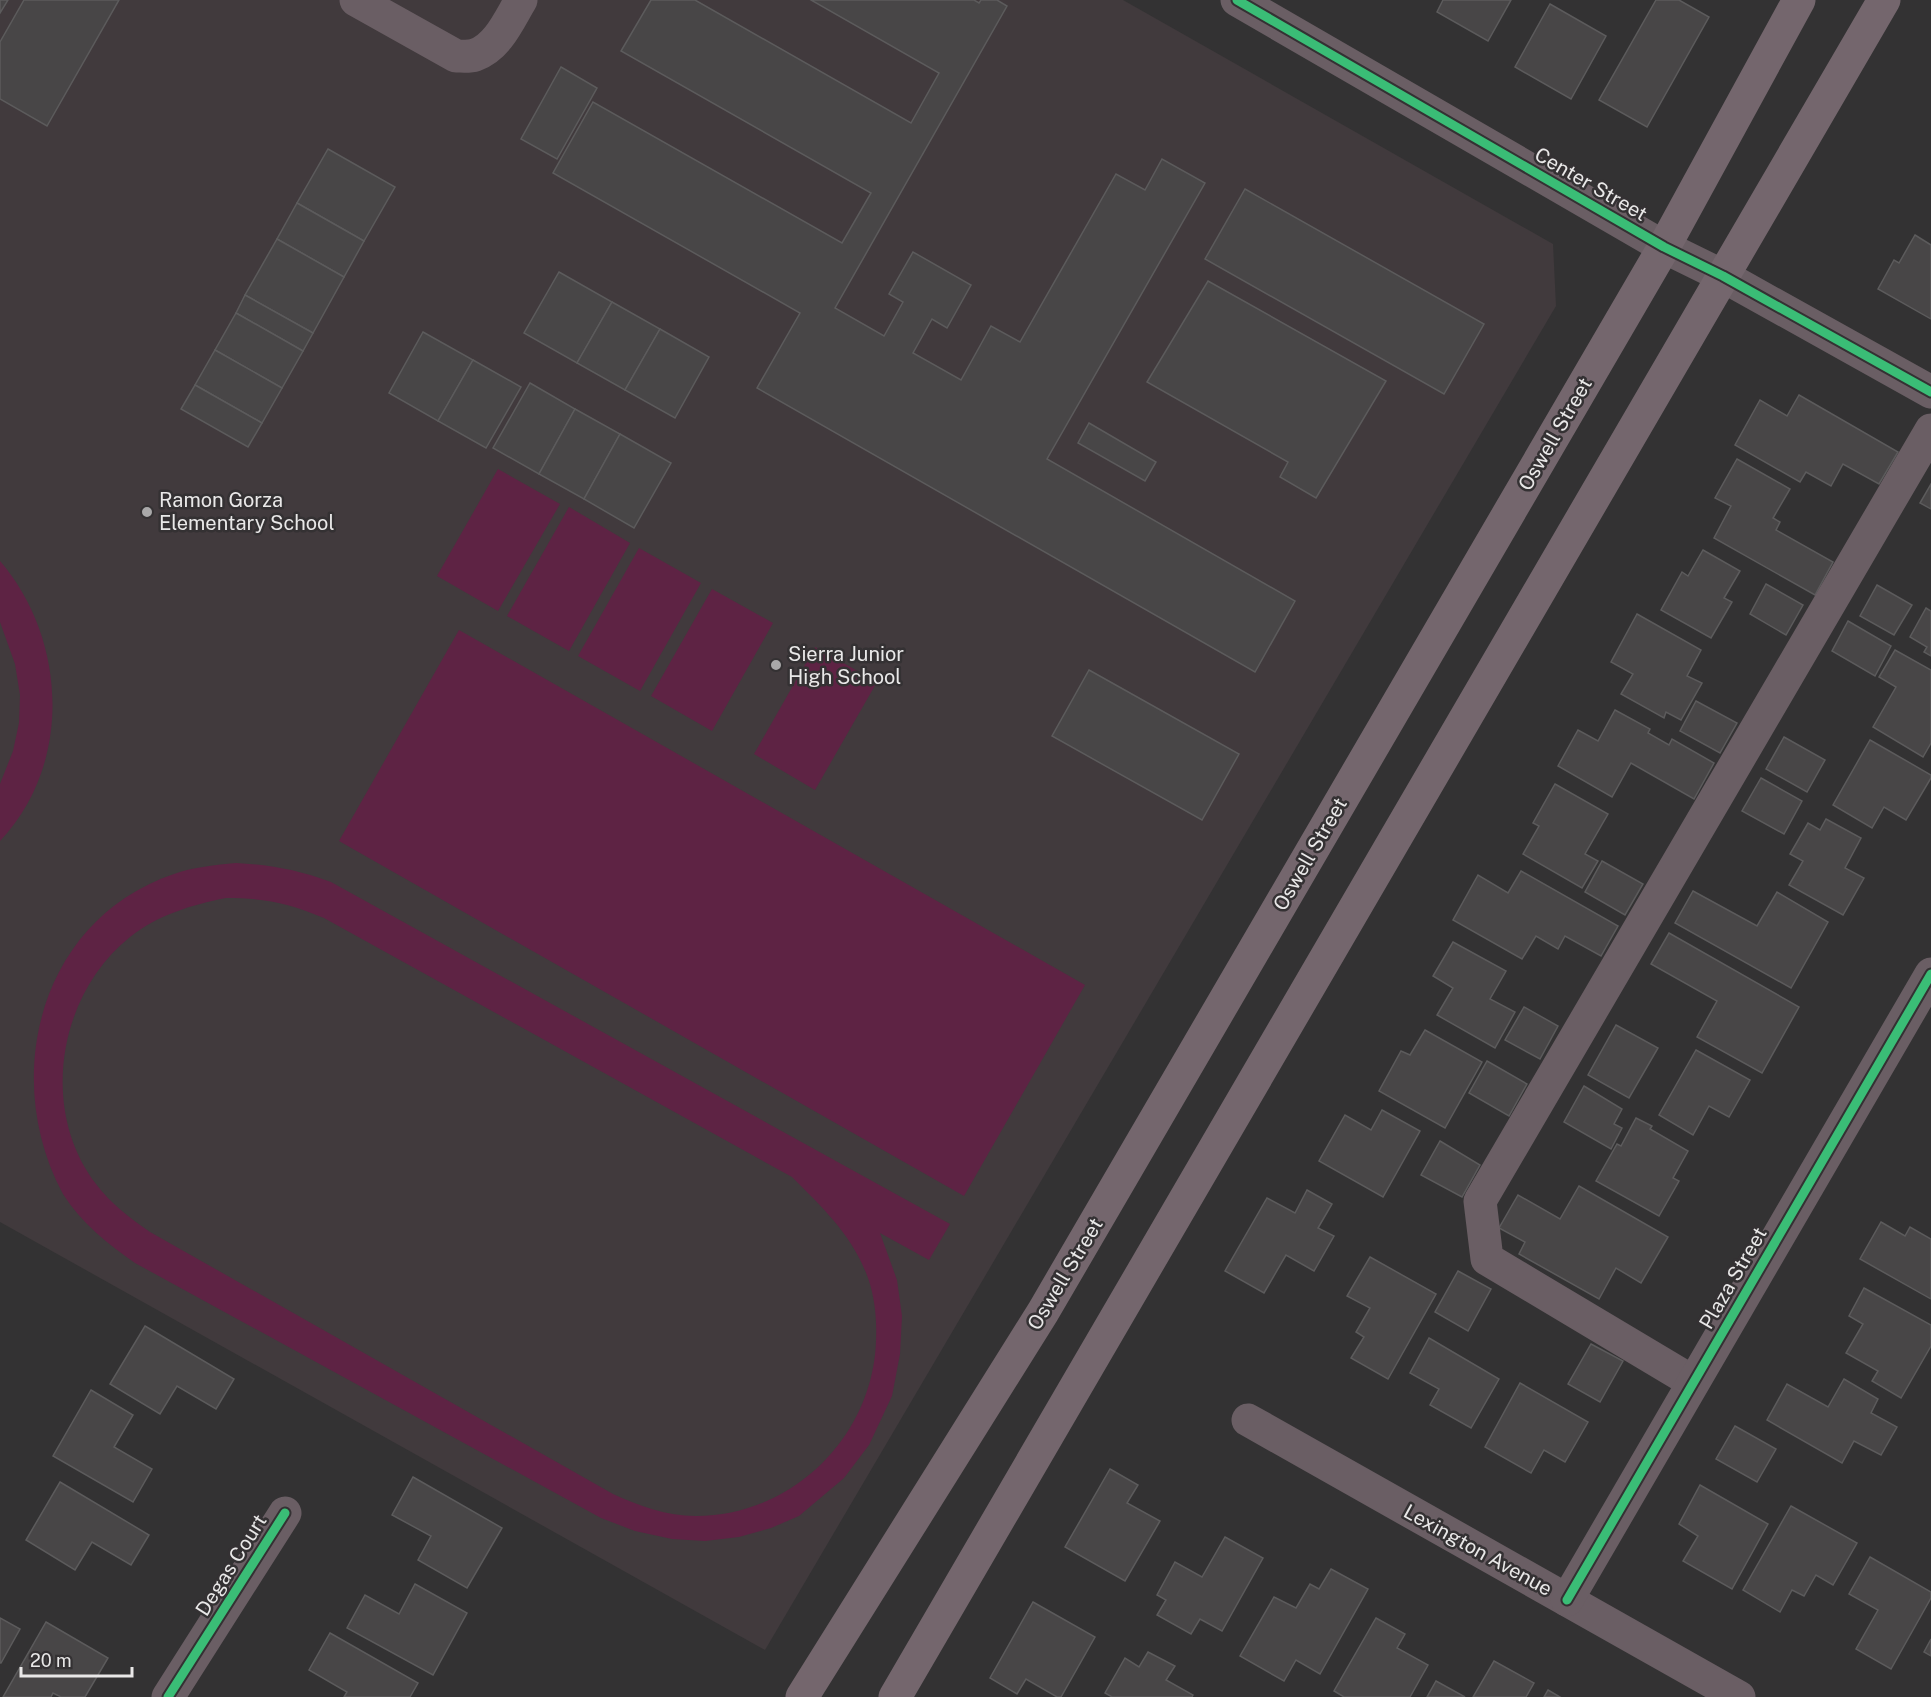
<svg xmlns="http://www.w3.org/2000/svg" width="1931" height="1697" font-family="'Public Sans',sans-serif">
  <rect width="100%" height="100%" fill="#333233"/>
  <polygon fill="#413a3d" points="0,0 1123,0 1553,244 1556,306 765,1650 0,1222"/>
  <g fill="#5e2344" fill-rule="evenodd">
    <polygon points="498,469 560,504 498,611 437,576"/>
    <polygon points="569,507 630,543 569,651 507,616"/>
    <polygon points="639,548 701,583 640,691 578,656"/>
    <path d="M0,561c67,78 73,203 0,280v-57l13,-33 6,-28 1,-28 -5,-31 -15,-42z"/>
    <polygon points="712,589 773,623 712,731 651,696"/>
    <polygon points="459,630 1085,985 964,1196 339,841"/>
    <polygon points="815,647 877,682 815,790 754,754"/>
    <path d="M236,863c35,2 62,7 95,19l619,342 -21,36 -49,-27 17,47 5,36 -2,38 -8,42 -23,49 -25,33 -45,38 -28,12 -32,9 -34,4 -33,-2 -37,-8 -34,-13 -466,-255c-27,-19 -54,-40 -72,-69 -63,-117 -23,-275 111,-320 20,-7 41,-9 62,-11zM226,898c39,0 62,5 98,20l468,259c31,31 61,59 76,101 7,20 9,42 8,63 -3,95 -83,175 -180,175 -30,0 -56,-10 -83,-22l-463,-262c-20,-14 -39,-28 -54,-48 -57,-74 -38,-190 34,-247 28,-22 61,-32 96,-39z"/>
  </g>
  <g fill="#484647" stroke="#5c5b5c" stroke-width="1.5">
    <polygon points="0,0 8,0 0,13"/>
    <polygon points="24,0 119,0 47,126 0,99 0,42"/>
    <polygon points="651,0 695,0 911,123 939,73 811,0 974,0 979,3 981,0 997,0 1007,6 835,308 884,336 903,302 889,294 913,252 971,285 947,328 932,319 913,353 961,380 991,326 1020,342 1116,174 1145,190 1162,159 1205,183 1047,459 1295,601 1255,672 757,388 800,313 553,173 593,102 842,243 871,193 621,51"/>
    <polygon points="1443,0 1511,0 1488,41 1437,12"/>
    <polygon points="1656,0 1679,0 1709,17 1647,127 1599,100"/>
    <polygon points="1550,4 1606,36 1571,99 1515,67"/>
    <polygon points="561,67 597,88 557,159 521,139"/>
    <polygon points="328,149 395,187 364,241 297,203"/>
    <polygon points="1245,189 1484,324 1444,394 1205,259"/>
    <polygon points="297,203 364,241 344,277 277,239"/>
    <polygon points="1915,235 1931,245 1931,319 1878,289 1894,260 1899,263"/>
    <polygon points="277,239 344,277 313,333 245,295"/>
    <polygon points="559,272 612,302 577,363 524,333"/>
    <polygon points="1208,281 1386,381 1316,498 1280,477 1288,462 1147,382"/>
    <polygon points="245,295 313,333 303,351 236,313"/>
    <polygon points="612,302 660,329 625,390 577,363"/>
    <polygon points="236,313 303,351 282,388 215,350"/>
    <polygon points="660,329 709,357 675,418 625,390"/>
    <polygon points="423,332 473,360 438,421 389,393"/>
    <polygon points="215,350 282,388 262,423 195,385"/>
    <polygon points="473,360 521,387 486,448 438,421"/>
    <polygon points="530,383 575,409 539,474 493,448"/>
    <polygon points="195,385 262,423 248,447 181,409"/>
    <polygon points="1799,395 1898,452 1879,484 1843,464 1831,486 1806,472 1800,482 1735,445 1760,400 1787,416"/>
    <polygon points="575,409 620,434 584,499 539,474"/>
    <polygon points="1089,423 1156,462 1145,481 1078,443"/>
    <polygon points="620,434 671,463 634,528 584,499"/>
    <polygon points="1737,459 1790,489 1773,518 1780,522 1776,530 1833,562 1815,595 1714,538 1731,506 1715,498"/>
    <polygon points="1931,484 1931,509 1920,503"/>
    <polygon points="1703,550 1740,571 1724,598 1732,602 1711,638 1661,610 1682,572 1688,576"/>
    <polygon points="1766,584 1803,605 1786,635 1750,614"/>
    <polygon points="1877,585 1912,605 1894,635 1860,616"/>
    <polygon points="1926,608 1931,611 1931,656 1924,652 1927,647 1910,637"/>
    <polygon points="1637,614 1701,650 1687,676 1702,683 1681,720 1666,712 1664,718 1621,694 1633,674 1611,662"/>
    <polygon points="1848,621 1891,646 1875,676 1832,651"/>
    <polygon points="1895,650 1931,670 1931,743 1923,757 1873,727 1896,687 1879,677"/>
    <polygon points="1089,670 1239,754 1202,820 1052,736"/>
    <polygon points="1696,701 1737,723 1720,753 1680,731"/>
    <polygon points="1615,710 1650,729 1648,733 1669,745 1672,739 1714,763 1694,799 1631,763 1612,797 1558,766 1578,730 1598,741"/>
    <polygon points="1784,737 1825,760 1807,792 1766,769"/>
    <polygon points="1870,740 1931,775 1931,778 1906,820 1884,807 1872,828 1833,805"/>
    <polygon points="1761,778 1802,801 1784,834 1742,811"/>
    <polygon points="1555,784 1608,814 1585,854 1598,861 1582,888 1523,854 1539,826 1533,823"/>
    <polygon points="1826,819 1861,838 1845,868 1864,878 1843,915 1789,885 1803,861 1790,854 1808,823 1820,830"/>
    <polygon points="1602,861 1643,884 1625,915 1585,892"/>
    <polygon points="1521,871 1618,926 1601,956 1565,936 1558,949 1536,936 1522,959 1453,920 1478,875 1508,893"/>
    <polygon points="1693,891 1757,926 1777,892 1828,922 1791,988 1675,923"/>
    <polygon points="1669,933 1799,1007 1762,1073 1697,1037 1717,1001 1651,964"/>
    <polygon points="1453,942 1506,971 1490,999 1515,1012 1495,1048 1437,1015 1453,988 1433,976"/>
    <polygon points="1524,1007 1558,1026 1540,1059 1505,1040"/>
    <polygon points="1616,1025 1658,1048 1629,1098 1588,1075"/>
    <polygon points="1425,1030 1482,1062 1445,1128 1379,1091 1401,1051 1410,1055"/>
    <polygon points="1696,1050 1750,1080 1729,1117 1709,1106 1693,1135 1659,1115"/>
    <polygon points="1487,1061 1527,1084 1509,1116 1469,1093"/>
    <polygon points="1584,1086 1622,1109 1614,1124 1622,1128 1611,1149 1564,1122"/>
    <polygon points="1382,1110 1420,1131 1383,1197 1319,1161 1345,1115 1371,1130"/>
    <polygon points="1636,1118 1652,1126 1650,1129 1688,1151 1673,1178 1679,1181 1659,1216 1596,1181 1617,1144 1621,1146"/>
    <polygon points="1440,1141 1480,1165 1462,1197 1421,1175"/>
    <polygon points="1579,1186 1668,1237 1641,1283 1616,1268 1599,1299 1519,1254 1525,1242 1499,1228 1518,1195 1560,1219"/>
    <polygon points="1307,1190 1332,1204 1318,1228 1334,1236 1314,1271 1286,1255 1264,1293 1225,1271 1267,1198 1295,1213"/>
    <polygon points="1881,1222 1905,1236 1910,1227 1931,1239 1931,1299 1860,1259"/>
    <polygon points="1370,1257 1436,1294 1388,1379 1351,1358 1364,1337 1356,1332 1370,1308 1347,1296"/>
    <polygon points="1458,1271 1491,1289 1468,1331 1435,1312"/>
    <polygon points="1864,1288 1931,1325 1931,1346 1901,1398 1872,1381 1878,1371 1846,1353 1863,1324 1849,1316"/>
    <polygon points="145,1326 234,1379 216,1409 177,1386 160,1414 110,1384"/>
    <polygon points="1429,1338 1499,1379 1471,1428 1430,1405 1439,1389 1410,1373"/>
    <polygon points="1591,1344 1623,1361 1600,1402 1568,1384"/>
    <polygon points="1844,1379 1878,1399 1871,1413 1897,1427 1881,1455 1854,1441 1842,1463 1767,1420 1787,1384 1828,1407"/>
    <polygon points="1520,1383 1588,1422 1565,1462 1544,1450 1531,1473 1485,1447"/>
    <polygon points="91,1390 133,1415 114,1447 152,1469 133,1502 53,1456"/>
    <polygon points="1735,1426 1776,1449 1757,1482 1716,1459"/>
    <polygon points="1110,1469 1138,1485 1127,1503 1160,1521 1125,1581 1065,1547"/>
    <polygon points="413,1477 502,1528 467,1588 418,1560 431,1536 392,1515"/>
    <polygon points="60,1482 149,1535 131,1565 92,1542 75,1570 26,1540"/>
    <polygon points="1700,1485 1768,1524 1732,1589 1683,1561 1698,1536 1679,1524"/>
    <polygon points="1791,1506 1857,1543 1833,1585 1816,1575 1804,1596 1792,1590 1780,1612 1743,1590"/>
    <polygon points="1225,1537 1263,1558 1222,1631 1200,1619 1191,1634 1157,1615 1166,1600 1157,1595 1175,1562 1202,1577"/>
    <polygon points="1870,1557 1931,1592 1931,1598 1891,1669 1856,1649 1878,1610 1849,1594"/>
    <polygon points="1331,1569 1368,1589 1320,1674 1296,1660 1284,1681 1240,1656 1274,1597 1296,1608 1310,1584 1319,1589"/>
    <polygon points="415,1584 467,1613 433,1675 347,1628 365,1595 399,1614"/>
    <polygon points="1033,1602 1095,1637 1061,1697 1057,1697 1026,1679 1017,1694 990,1678"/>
    <polygon points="0,1618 20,1629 1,1663 0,1663"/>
    <polygon points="1376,1618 1405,1634 1397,1648 1428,1665 1410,1697 1344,1697 1334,1691"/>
    <polygon points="46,1622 108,1658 85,1697 61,1697 53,1693 51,1697 3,1697"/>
    <polygon points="330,1633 418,1683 410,1697 344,1697 347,1692 309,1670"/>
    <polygon points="1931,1639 1931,1656 1924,1652"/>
    <polygon points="1148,1652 1175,1666 1166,1680 1193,1695 1192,1697 1112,1697 1105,1693 1125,1658 1139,1667"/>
    <polygon points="1494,1661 1534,1683 1526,1697 1473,1697"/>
    <polygon points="1436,1681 1465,1697 1427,1697"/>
    <polygon points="1548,1690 1560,1697 1544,1697"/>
  </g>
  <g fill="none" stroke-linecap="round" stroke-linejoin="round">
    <g stroke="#6a5e64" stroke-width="33">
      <path d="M356,0l100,56c6,0 13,1 19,-1 23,-8 34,-35 46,-55"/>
      <polyline points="1237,0 1664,247 1723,276 1931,392"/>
      <polyline points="1693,1382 1487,1259 1480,1201 1931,430"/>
      <polyline points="1248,1420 1739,1697"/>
      <polyline points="1567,1600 1931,974"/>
      <polyline points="168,1697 285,1513"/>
    </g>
    <g stroke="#74666d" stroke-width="33">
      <polyline points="802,1697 1043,1312 1664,247 1799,0"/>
      <polyline points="895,1697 1884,0"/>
    </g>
    <g stroke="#343133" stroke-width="13">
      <g id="cycleway">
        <polyline points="1237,0 1664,247 1723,276 1931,392"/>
        <polyline points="1567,1600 1931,974"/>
        <polyline points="168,1697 285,1513"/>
      </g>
    </g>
    <use href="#cycleway" stroke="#3abd76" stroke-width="9"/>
  </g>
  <g fill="#a9a8a9" stroke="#343133" stroke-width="2">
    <circle cx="147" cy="512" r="6"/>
    <circle cx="776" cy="665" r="6"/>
  </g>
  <g text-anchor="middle" stroke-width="5" stroke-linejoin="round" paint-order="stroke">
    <g font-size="20" fill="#e9e8e8" stroke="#343133">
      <text transform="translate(1591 184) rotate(30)" y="7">Center Street</text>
      <text transform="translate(1555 434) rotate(-60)" y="7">Oswell Street</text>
      <text transform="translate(1310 854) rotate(-60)" y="7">Oswell Street</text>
      <text transform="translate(1065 1274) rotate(-59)" y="7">Oswell Street</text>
      <text transform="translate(1733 1278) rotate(-60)" y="7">Plaza Street</text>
      <text transform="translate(1478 1550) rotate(29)" y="7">Lexington Avenue</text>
      <text transform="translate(231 1565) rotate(-58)" y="7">Degas Court</text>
    </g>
    <g font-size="20" fill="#e9e8e8" stroke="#343133" text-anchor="start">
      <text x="159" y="507">Ramon Gorza<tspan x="159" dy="23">Elementary School</tspan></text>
      <text x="788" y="661">Sierra Junior<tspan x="788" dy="23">High School</tspan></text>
    </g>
  </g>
  <path d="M21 1667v9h111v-9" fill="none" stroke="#e9e8e8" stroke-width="3"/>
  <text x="30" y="1667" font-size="18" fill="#e9e8e8" stroke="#343133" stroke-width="4.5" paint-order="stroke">20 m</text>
</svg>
